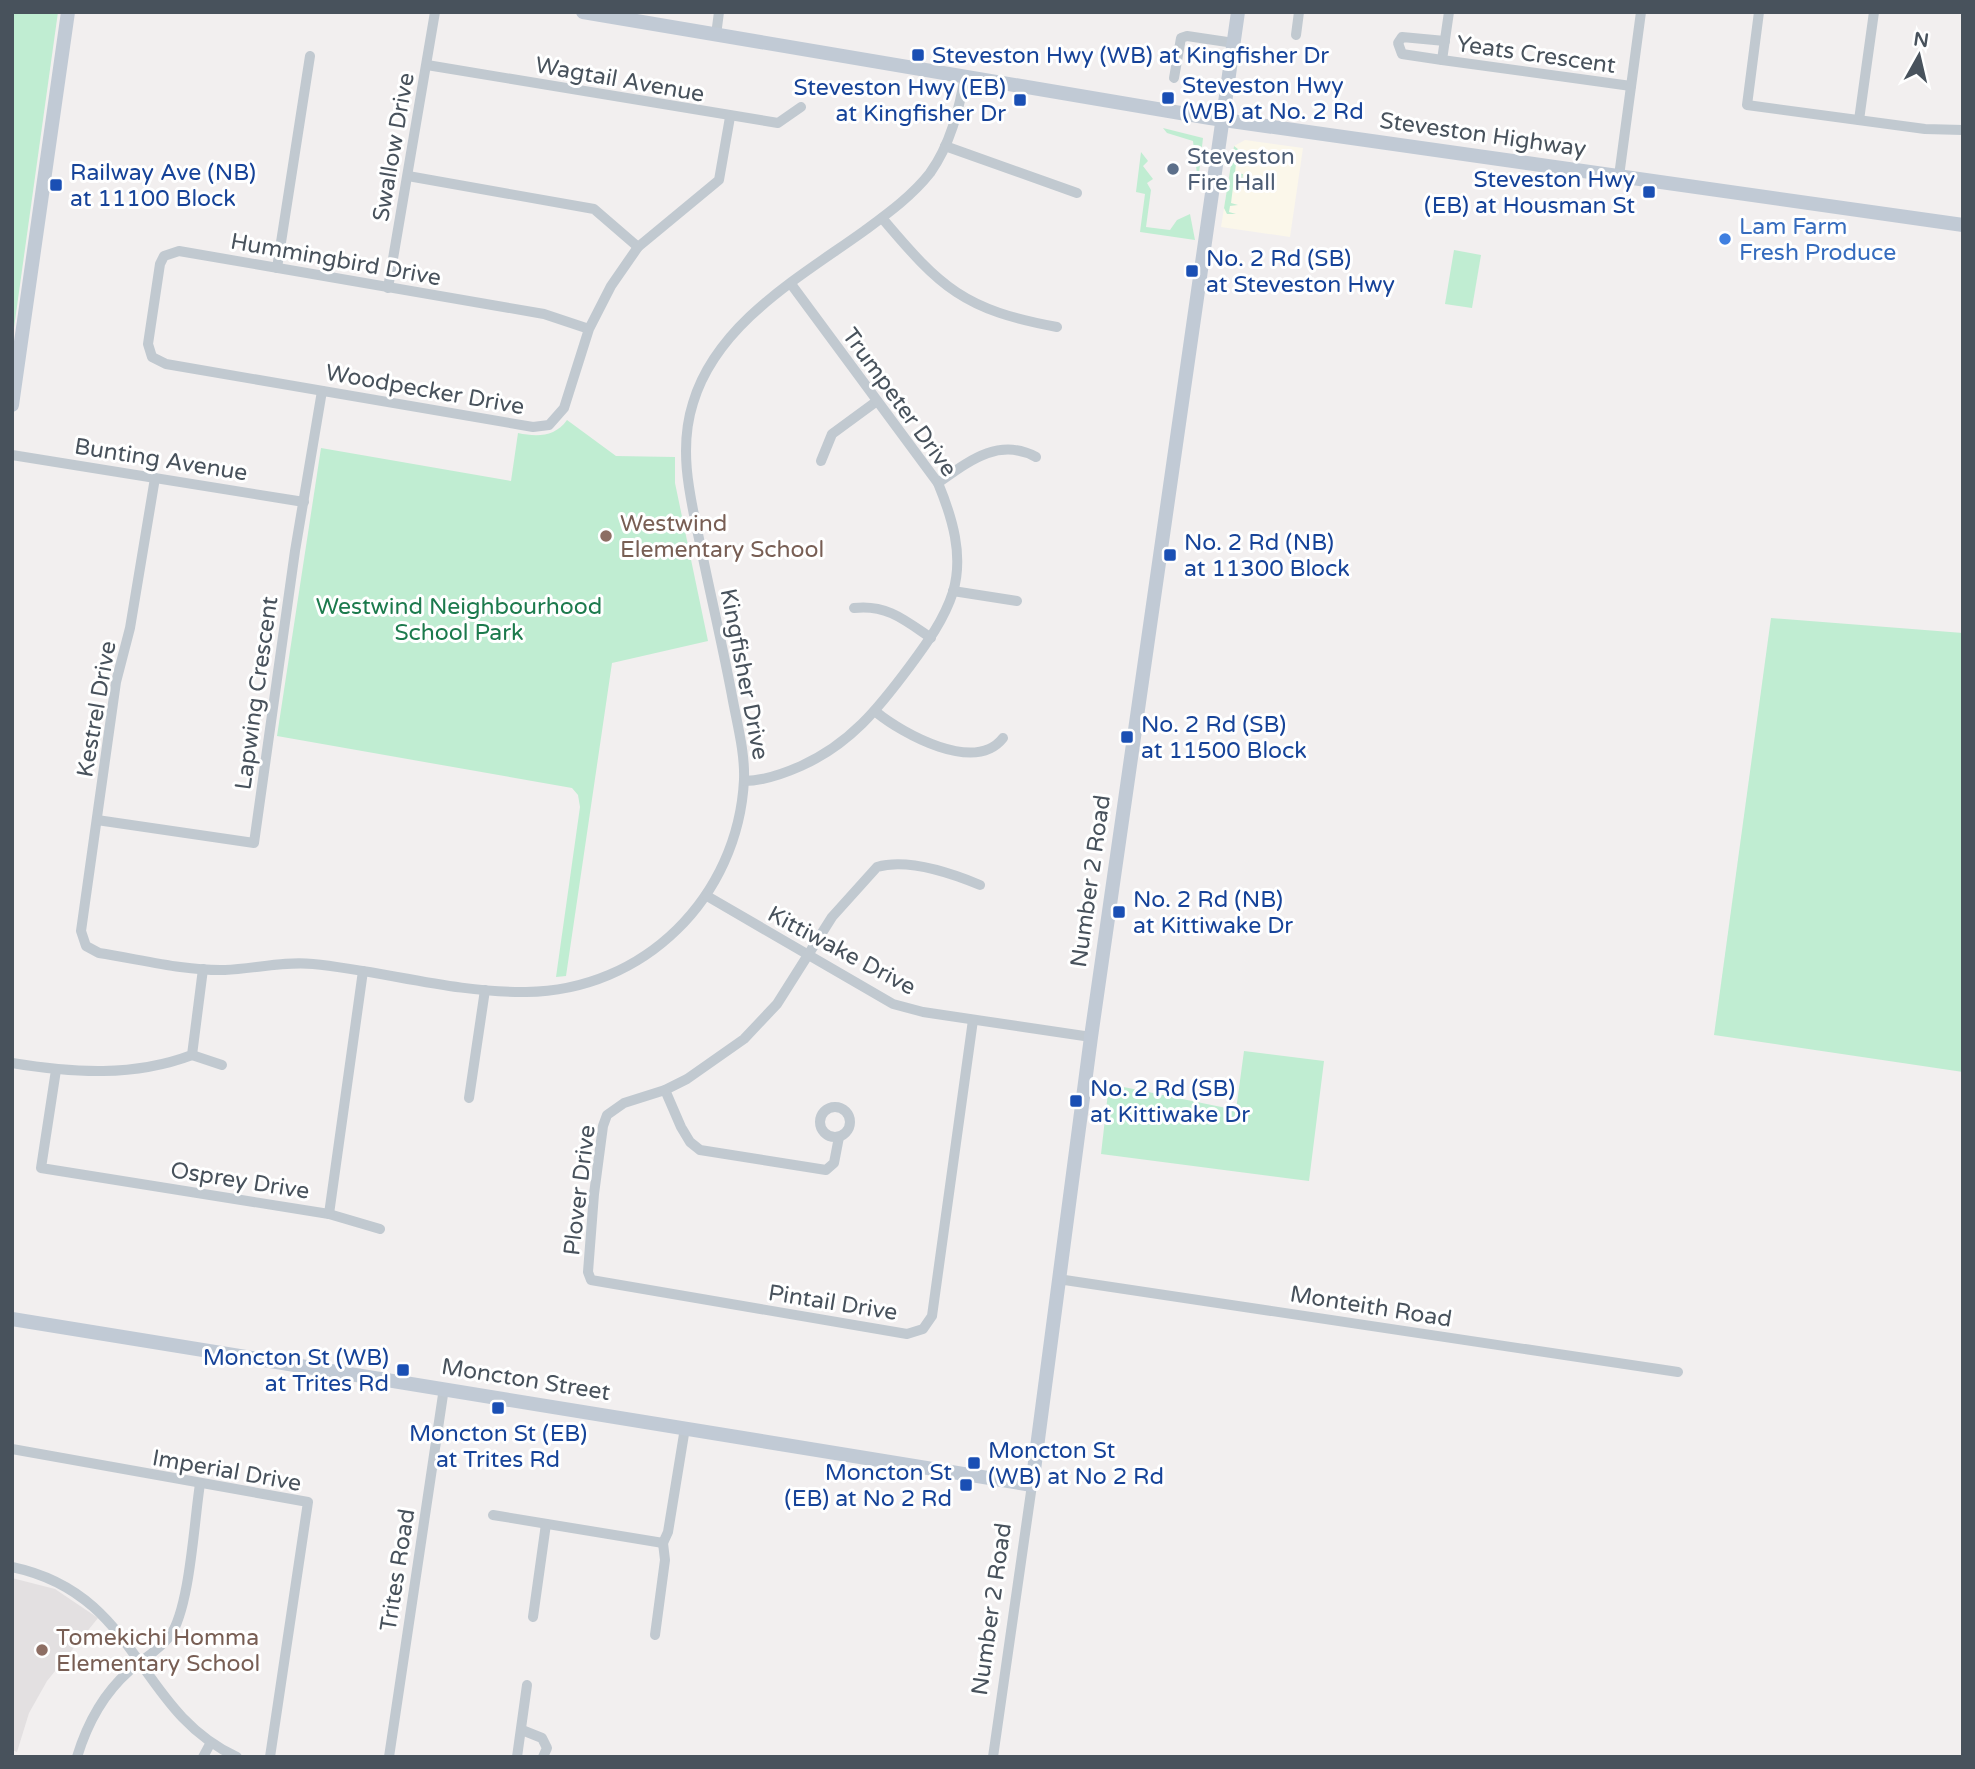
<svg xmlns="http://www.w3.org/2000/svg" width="1975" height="1769" font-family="'Varela Round',sans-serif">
  <rect width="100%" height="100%" fill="#f2efef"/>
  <polygon fill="#fbf7ea" points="1245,140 1303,148 1290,237 1221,227 1234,146"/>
  <polygon fill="#e3e0e1" points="12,1578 55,1589 98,1618 47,1681 29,1713 17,1752 12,1750"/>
  <g fill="#c0edd2">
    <polygon points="12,12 58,12 12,342"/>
    <polygon points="1163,128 1203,138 1198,182 1193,141 1167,133"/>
    <polygon points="1234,146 1247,156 1237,154 1235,173 1243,174 1242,180 1234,179 1231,203 1238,205 1230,206 1229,212 1236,214 1227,214 1224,208"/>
    <polygon points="1141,152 1148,161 1143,166 1153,179 1147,183 1151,190 1146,227 1170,230 1177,220 1190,214 1195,240 1140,232 1145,194 1136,192"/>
    <polygon points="1454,250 1481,255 1472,308 1445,304"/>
    <path d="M567,420l49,36 59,1v26l33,158 -96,22 -46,313 -10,1 24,-170 -2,-12 -6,-7 -295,-52 44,-288 190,33 7,-48c19,4 37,4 49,-13z"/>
    <polygon points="1771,618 1963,633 1963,1072 1714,1035"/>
    <polygon points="1244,1051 1324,1061 1309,1181 1101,1154 1109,1084 1236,1110"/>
  </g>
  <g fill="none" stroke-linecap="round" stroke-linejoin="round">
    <g stroke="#c1c9d0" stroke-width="10">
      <polyline points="1449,12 1442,60 1631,86"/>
      <polyline points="1759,12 1747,105 1925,129 1963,130"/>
      <polyline points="716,35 719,12"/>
      <polyline points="1296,35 1299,12"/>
      <polyline points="1442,60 1402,54 1398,43 1402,37 1445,41"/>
      <polyline points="427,65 778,123 801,107"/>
      <polyline points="1174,78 1181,38 1187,36 1234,43"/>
      <polyline points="1859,120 1874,12"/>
      <polyline points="945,146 1077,193"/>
      <polyline points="408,176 594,209 638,247"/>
      <polyline points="1619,176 1641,12"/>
      <path d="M882,218c59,70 82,92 175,109"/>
      <polyline points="277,268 310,56"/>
      <polyline points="388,288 435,12"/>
      <polyline points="589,329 544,314 179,251 164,256 160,264 148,344 152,357 166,364 533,427 549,425 564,408 589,329 611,286 638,247 719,180 730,117"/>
      <polyline points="12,455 304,502"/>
      <polyline points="821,461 832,434 877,401"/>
      <path d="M155,478l-25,150 -14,54 -35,249 5,15 13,7c40,6 85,18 126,17 29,-1 58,-9 88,-6 71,7 142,29 213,28 118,-1 212,-95 218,-212 1,-26 -6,-53 -11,-79 -9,-49 -21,-99 -31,-148 -10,-49 -25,-100 -9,-150 24,-80 107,-126 171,-172 23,-17 48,-35 66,-58 20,-28 29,-63 35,-97"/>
      <path d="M938,483c31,-22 61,-46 98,-26"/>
      <polyline points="953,591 1017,601"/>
      <path d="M854,608c32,-4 51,12 77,30"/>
      <path d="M876,712c27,22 99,62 127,26"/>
      <path d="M744,781c20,0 39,-7 57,-15 49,-22 77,-57 109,-100 17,-23 34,-46 43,-74 11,-37 -1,-75 -15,-109l-147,-199"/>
      <polyline points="97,820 254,843 295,551 322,391"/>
      <polyline points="707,896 893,1004 923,1012 1091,1037"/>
      <path d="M973,1020l-41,296 -9,13 -16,5 -316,-54 -3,-8 6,-78 9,-68 4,-11 17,-12 41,-13 22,-11 57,-40 33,-35 55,-87 45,-50c31,-9 74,6 103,18"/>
      <polyline points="192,1055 222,1065"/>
      <path d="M12,1063c61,10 122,14 180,-8l11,-86"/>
      <polyline points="56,1070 41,1168 329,1214 380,1229"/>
      <polyline points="665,1090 681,1127 690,1142 700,1150 826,1170 834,1163 839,1137"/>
      <polyline points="469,1098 485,990"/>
      <circle cx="835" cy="1122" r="15"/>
      <polyline points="329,1214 363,971"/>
      <polyline points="1058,1279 1678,1372"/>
      <polyline points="12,1449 308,1502 270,1757"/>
      <polyline points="493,1515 663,1543"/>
      <polyline points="663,1543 668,1532 685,1428"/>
      <path d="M12,1567c128,27 123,143 225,190"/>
      <polyline points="533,1617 546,1524"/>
      <polyline points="655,1635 665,1560 663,1543"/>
      <polyline points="522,1730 542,1738 547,1748 543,1757"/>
      <path d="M77,1757c10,-33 26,-63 52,-86 13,-11 30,-21 41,-35 20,-28 24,-115 30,-152"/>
      <polyline points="203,1757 210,1744"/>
      <polyline points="389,1757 444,1388"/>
      <polyline points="517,1757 527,1685"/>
      <polyline points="993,1757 1032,1485"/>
    </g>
    <g stroke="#c1cad5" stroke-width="14">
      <polyline points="583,12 1210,118 1963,225"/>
      <polyline points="12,405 68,12"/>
      <polyline points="12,1319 1032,1485 1091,1037 1238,12"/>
    </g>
  </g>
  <g fill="#1a4fb4" stroke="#fff" stroke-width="2.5">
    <rect x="911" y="48" width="14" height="14" rx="3.5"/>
    <rect x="1161" y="91" width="14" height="14" rx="3.5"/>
    <rect x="1013" y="93" width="14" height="14" rx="3.5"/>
    <rect x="49" y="178" width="14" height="14" rx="3.5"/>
    <rect x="1642" y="185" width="14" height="14" rx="3.5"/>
    <rect x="1185" y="264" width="14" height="14" rx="3.5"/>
    <rect x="1163" y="548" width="14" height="14" rx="3.5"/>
    <rect x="1120" y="730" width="14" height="14" rx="3.5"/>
    <rect x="1112" y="905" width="14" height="14" rx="3.5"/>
    <rect x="1069" y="1094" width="14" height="14" rx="3.5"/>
    <rect x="396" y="1363" width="14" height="14" rx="3.5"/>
    <rect x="491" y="1401" width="14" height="14" rx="3.5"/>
    <rect x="967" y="1456" width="14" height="14" rx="3.5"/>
    <rect x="959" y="1478" width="14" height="14" rx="3.5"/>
  </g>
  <circle fill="#5c6f8a" stroke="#fff" stroke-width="2.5" cx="1173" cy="169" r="7"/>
  <circle fill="#3f7fe0" stroke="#fff" stroke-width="2.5" cx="1725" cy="239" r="7"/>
  <g fill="#8d6e63" stroke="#fff" stroke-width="2.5">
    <circle cx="606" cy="536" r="7"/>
    <circle cx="42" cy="1650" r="7"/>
  </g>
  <g text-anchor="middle" stroke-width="6" stroke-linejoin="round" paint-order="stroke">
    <g font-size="23" fill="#48525c" stroke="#fff">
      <text transform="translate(1536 54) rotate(8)" y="8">Yeats Crescent</text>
      <text transform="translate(620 79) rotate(10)" y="8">Wagtail Avenue</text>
      <text transform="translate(1483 134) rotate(8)" y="8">Steveston Highway</text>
      <text transform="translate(393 147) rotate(-80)" y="8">Swallow Drive</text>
      <text transform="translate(336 259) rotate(10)" y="8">Hummingbird Drive</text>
      <text transform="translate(425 389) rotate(10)" y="8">Woodpecker Drive</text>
      <text transform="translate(900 402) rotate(54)" y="8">Trumpeter Drive</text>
      <text transform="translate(161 459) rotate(9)" y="8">Bunting Avenue</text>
      <text transform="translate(745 674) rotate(79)" y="8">Kingfisher Drive</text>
      <text transform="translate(256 693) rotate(-82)" y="8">Lapwing Crescent</text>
      <text transform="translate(96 709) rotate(-80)" y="8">Kestrel Drive</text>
      <text transform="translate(1090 881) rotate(-82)" y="8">Number 2 Road</text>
      <text transform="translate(842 950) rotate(28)" y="8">Kittiwake Drive</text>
      <text transform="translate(240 1180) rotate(9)" y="8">Osprey Drive</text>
      <text transform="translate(579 1190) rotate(-83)" y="8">Plover Drive</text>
      <text transform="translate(833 1302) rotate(9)" y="8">Pintail Drive</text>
      <text transform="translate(1371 1306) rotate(9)" y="8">Monteith Road</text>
      <text transform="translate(526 1379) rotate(9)" y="8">Moncton Street</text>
      <text transform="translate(227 1470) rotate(10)" y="8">Imperial Drive</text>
      <text transform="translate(397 1570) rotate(-81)" y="8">Trites Road</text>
      <text transform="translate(991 1609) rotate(-82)" y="8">Number 2 Road</text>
    </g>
    <g font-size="23" fill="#164399" stroke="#fff" text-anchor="start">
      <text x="932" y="63">Steveston Hwy (WB) at Kingfisher Dr</text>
      <text x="1182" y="93">Steveston Hwy<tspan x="1182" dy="26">(WB) at No. 2 Rd</tspan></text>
      <text x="1006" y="95" text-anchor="end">Steveston Hwy (EB)<tspan x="1006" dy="26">at Kingfisher Dr</tspan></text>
      <text x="70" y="180">Railway Ave (NB)<tspan x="70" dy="26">at 11100 Block</tspan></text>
      <text x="1635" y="187" text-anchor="end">Steveston Hwy<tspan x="1635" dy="26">(EB) at Housman St</tspan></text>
      <text x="1206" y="266">No. 2 Rd (SB)<tspan x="1206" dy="26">at Steveston Hwy</tspan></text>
      <text x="1184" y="550">No. 2 Rd (NB)<tspan x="1184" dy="26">at 11300 Block</tspan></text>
      <text x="1141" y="732">No. 2 Rd (SB)<tspan x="1141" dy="26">at 11500 Block</tspan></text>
      <text x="1133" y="907">No. 2 Rd (NB)<tspan x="1133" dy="26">at Kittiwake Dr</tspan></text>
      <text x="1090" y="1096">No. 2 Rd (SB)<tspan x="1090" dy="26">at Kittiwake Dr</tspan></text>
      <text x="389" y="1365" text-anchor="end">Moncton St (WB)<tspan x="389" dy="26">at Trites Rd</tspan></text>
      <text x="498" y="1441" text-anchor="middle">Moncton St (EB)<tspan x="498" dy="26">at Trites Rd</tspan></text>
      <text x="988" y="1458">Moncton St<tspan x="988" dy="26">(WB) at No 2 Rd</tspan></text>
      <text x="952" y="1480" text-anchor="end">Moncton St<tspan x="952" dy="26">(EB) at No 2 Rd</tspan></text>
    </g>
    <g font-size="23" fill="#4e5e75" stroke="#fff" text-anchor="start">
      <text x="1187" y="164">Steveston<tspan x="1187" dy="26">Fire Hall</tspan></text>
    </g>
    <g font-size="23" fill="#366cbe" stroke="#fff" text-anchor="start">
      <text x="1739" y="234">Lam Farm<tspan x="1739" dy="26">Fresh Produce</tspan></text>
    </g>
    <g font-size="23" fill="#785e54" stroke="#fff" text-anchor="start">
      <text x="620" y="531">Westwind<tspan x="620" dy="26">Elementary School</tspan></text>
      <text x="56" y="1645">Tomekichi Homma<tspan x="56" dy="26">Elementary School</tspan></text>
    </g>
    <g font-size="23" fill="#1c7a4d" stroke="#fff">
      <text x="459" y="614">Westwind Neighbourhood<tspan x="459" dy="26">School Park</tspan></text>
    </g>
  </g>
  <rect width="1975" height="1769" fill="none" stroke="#48525c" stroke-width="28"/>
  <g transform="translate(1919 56) rotate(8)" stroke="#ffffff" stroke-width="5" paint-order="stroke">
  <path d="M0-5L12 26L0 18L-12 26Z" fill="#48525c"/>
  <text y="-10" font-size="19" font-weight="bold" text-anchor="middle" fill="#48525c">N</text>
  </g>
</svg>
